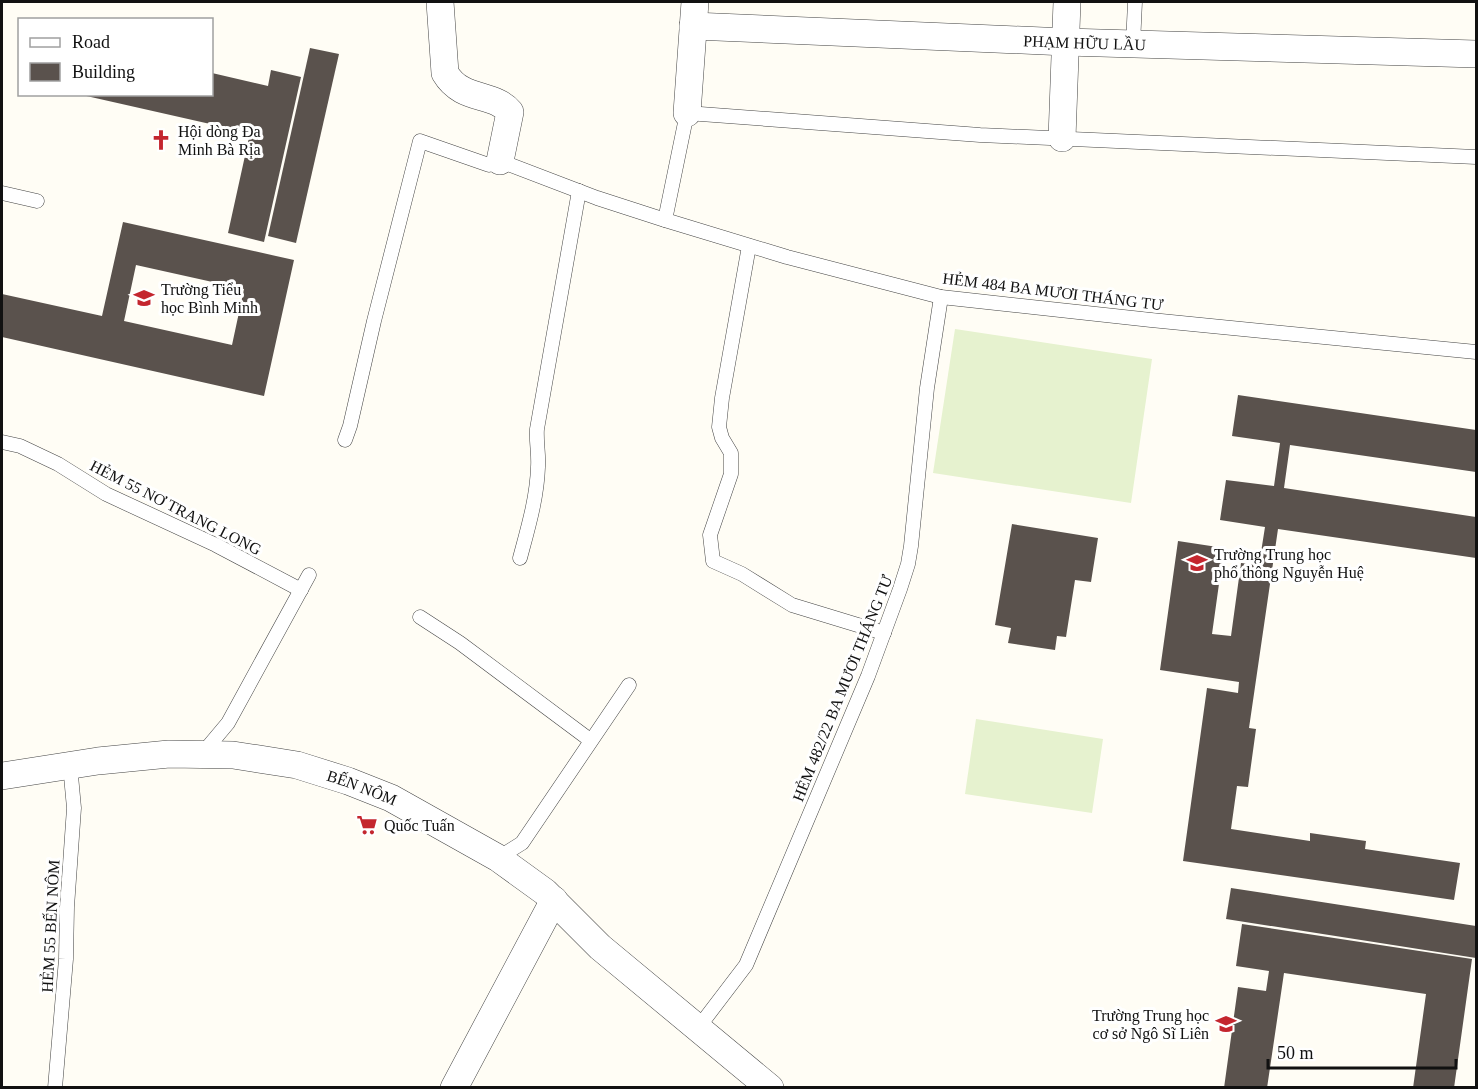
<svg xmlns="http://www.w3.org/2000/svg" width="1478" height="1089" font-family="Georgia,serif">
  <rect width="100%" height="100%" fill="#fffdf5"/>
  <g fill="#e6f2cf">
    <polygon points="955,329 1152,359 1131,503 933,473"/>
    <polygon points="976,719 1103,739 1092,813 965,794"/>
  </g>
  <g fill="#5a524d" fill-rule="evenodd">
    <polygon points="310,48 339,54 296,243 268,236"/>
    <polygon points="271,70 301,77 264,242 228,233 250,133 82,95 212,94 212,73 268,86"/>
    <path d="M123,222l171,38 -30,136 -262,-59v-43l100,22zM136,265l108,24 -12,56 -108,-24z"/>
    <polygon points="1238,395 1476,430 1476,472 1290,445 1284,488 1476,517 1476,558 1278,529 1249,728 1256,729 1248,787 1237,786 1231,829 1310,841 1310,833 1366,841 1365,849 1460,863 1454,900 1183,861 1207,688 1238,693 1239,682 1160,670 1178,541 1224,548 1212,634 1231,636 1241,563 1259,565 1265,527 1220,520 1226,480 1274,486 1280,443 1232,436"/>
    <polygon points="1012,524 1098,538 1091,582 1075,580 1066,637 1057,636 1055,650 1008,643 1011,628 995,625"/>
    <polygon points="1231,888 1476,926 1476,958 1226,919"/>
    <polygon points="1242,924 1472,959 1454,1088 1413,1088 1426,994 1284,973 1267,1088 1224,1088 1238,987 1266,991 1269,971 1236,966"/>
  </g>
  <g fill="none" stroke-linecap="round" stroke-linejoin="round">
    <g stroke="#444" stroke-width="15">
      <g id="service">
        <polyline points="1133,44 1135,2"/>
        <polyline points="2,193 37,201"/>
        <polyline points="665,220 687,113 980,135 1476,157"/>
        <polyline points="749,246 722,398 719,427 722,438 731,453 731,474 710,535 713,561 742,574 792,605 884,633"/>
        <polyline points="345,440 350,426 374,321 420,141 489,165 500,161 597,198 665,220 787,257 941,297 1151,320 1476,352"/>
        <polyline points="2,442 20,446 58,464 106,494 216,545 301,590"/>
        <path d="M520,558c8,-30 17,-60 18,-91 1,-13 -2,-25 -1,-38l42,-238"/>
        <polyline points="420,617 460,643 590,740"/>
        <polyline points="202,754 228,723 309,575"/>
        <polyline points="498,858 522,843 629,685"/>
        <polyline points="698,1028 746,965 868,676 900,589 908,564 911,546 927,388 941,297"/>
        <polyline points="55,1088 66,959 67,907 74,808 70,765"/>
      </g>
    </g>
    <g stroke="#444" stroke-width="28">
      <g id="minor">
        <path d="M440,2l5,71c17,29 49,19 65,39l-10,49"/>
        <path id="s1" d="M693,26l373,16 410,12"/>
        <polyline points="687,113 695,2"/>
        <polyline points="1062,138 1067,2"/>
        <path id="s2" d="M2,776l96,-15 71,-7 64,1 64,10 51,16 43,17 107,60 47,34 55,55 170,141"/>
        <polyline points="454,1088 554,900"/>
      </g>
    </g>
    <use href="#service" stroke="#fff" stroke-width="14"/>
    <use href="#minor" stroke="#fff" stroke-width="27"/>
  </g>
  <defs>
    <g id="church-bare" transform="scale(1.62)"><path d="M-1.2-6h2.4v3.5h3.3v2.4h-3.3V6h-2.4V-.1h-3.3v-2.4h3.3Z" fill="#c4262e" stroke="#fff" stroke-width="2.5" paint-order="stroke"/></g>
    <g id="school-bare" transform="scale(1.62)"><path d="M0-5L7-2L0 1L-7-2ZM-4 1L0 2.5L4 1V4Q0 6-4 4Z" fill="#c4262e" stroke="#fff" stroke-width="2.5" paint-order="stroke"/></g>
    <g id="supermarket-bare" transform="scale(1.62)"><path d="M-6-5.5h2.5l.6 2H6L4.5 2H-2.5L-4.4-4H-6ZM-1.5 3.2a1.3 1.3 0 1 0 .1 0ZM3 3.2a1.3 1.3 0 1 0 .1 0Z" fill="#c4262e" stroke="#fff" stroke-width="2.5" paint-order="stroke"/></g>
  </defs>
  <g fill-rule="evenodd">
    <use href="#church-bare" x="161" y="140"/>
    <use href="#school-bare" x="144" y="298"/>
    <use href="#school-bare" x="1197" y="563"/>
    <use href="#supermarket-bare" x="367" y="825"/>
    <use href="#school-bare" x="1226" y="1024"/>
  </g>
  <g text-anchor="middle" stroke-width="6" stroke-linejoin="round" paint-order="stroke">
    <g font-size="16" fill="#111" stroke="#fff">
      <text dy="6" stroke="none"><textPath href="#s1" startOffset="392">PHẠM HỮU LẦU</textPath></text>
      <text transform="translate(1053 291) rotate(7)" y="6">HẺM 484 BA MƯƠI THÁNG TƯ</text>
      <text transform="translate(176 507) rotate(27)" y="6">HẺM 55 NƠ TRANG LONG</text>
      <text transform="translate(842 688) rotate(-68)" y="6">HẺM 482/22 BA MƯƠI THÁNG TƯ</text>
      <text dy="6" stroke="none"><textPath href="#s2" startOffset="366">BẾN NÔM</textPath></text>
      <text transform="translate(50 926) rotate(-87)" y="6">HẺM 55 BẾN NÔM</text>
    </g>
    <g font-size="16" fill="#111" stroke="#fff" text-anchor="start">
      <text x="178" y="137">Hội dòng Đa<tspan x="178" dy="18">Minh Bà Rịa</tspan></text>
      <text x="161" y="295">Trường Tiểu<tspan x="161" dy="18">học Bình Minh</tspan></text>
      <text x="1214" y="560">Trường Trung học<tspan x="1214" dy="18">phổ thông Nguyễn Huệ</tspan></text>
      <text x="384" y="831">Quốc Tuấn</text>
      <text x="1209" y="1021" text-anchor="end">Trường Trung học<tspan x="1209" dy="18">cơ sở Ngô Sĩ Liên</tspan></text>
    </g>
  </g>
  <rect width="1478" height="1089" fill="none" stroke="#111111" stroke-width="6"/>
  <rect x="18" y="18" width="195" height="78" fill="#ffffff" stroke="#a0a0a0" stroke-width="1.5"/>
  <rect x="30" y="38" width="30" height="9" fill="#ffffff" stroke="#a0a0a0" stroke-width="1.5"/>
  <text x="72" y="48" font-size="18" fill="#111111">Road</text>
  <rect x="30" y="63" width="30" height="18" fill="#5a524d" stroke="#a0a0a0" stroke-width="1.5"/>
  <text x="72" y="78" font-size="18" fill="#111111">Building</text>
  <path d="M1268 1059v9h188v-9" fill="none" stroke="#111111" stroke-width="3"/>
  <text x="1277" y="1059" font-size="18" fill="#111111" stroke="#ffffff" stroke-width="4.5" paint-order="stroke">50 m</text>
</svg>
